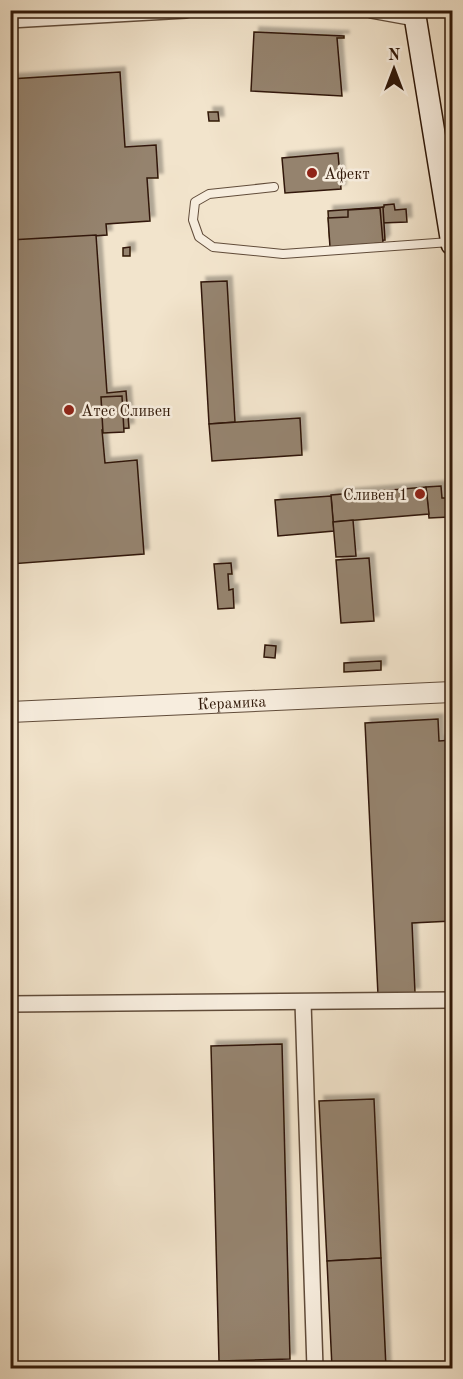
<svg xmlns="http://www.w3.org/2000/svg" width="463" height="1379" font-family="'Old Standard TT',serif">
  <defs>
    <filter id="shadow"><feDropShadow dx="5" dy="-5" stdDeviation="1.5" flood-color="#0004"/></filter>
  </defs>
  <rect width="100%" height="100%" fill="#f2e4cc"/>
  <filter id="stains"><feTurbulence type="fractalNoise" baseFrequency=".00333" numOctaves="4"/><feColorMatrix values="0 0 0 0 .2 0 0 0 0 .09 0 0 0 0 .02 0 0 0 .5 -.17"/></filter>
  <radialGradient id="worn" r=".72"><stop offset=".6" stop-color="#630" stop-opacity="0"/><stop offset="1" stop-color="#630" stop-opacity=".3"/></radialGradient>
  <g fill="#95836e" stroke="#311909" stroke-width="1.5" filter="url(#shadow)">
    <polygon points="254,32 344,36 344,38 337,38 342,96 251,91"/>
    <polygon points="120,72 125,147 156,145 158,178 147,178 150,221 106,224 107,235 10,242 10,79"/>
    <polygon points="208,112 218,112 219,121 209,121"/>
    <polygon points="338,153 341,189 285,193 282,158"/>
    <polygon points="394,204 395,210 406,209 407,222 381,223 380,208 384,207 384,205"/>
    <polygon points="383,207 385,240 330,244 328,211"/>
    <polygon points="380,208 383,243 330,247 328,218 348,217 348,210"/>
    <polygon points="96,235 107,393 126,391 129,428 102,430 105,463 137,460 144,554 10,564 10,240"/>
    <polygon points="130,247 130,256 123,256 123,248"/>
    <polygon points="227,281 235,422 209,424 201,282"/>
    <polygon points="122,396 124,432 103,433 101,397"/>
    <polygon points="300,418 302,455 212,461 209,424"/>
    <polygon points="441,486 442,498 448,498 449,517 429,518 426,487"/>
    <polygon points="426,487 429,514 333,522 331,495"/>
    <polygon points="331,496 334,531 278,536 275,500"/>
    <polygon points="353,520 356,556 336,557 333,522"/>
    <polygon points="369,558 374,621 341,623 336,560"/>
    <polygon points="231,563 232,574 228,574 229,590 233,589 234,608 218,609 214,564"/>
    <polygon points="265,645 276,646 275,658 264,657"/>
    <polygon points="381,661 381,670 344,672 344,663"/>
    <polygon points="438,719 439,741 452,740 452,921 412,923 415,993 378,995 365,723"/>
    <polygon points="282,1044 290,1359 219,1361 211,1046"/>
    <polygon points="374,1099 381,1258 327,1261 319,1101"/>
    <polygon points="381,1258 386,1368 332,1368 327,1261"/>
  </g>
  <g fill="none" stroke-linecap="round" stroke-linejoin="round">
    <g stroke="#614c3a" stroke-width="10">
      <polyline id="service" points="274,187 209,194 195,202 193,220 199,237 213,247 283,254 450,242"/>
    </g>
    <g stroke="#614c3a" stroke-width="18">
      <g id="minor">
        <polyline points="371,10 415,18"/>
        <polyline points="10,20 186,10"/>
        <polyline points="303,1002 315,1368"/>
        <polyline points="10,1004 452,1000"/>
      </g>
    </g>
    <g stroke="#614c3a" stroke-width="22">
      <g id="tertiary">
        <path id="s1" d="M10,712l442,-20"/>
      </g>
    </g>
    <g stroke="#311909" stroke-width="24">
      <polyline id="secondary" points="414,10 452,244"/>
    </g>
    <use href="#service" stroke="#f7edde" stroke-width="8"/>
    <use href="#minor" stroke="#f7edde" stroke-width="15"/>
    <use href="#tertiary" stroke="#f7edde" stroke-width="20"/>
    <use href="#secondary" stroke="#f7edde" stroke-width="21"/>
  </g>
  <g fill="#8f2418" stroke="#f7edde" stroke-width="2">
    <circle cx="312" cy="173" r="6"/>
    <circle cx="69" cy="410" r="6"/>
    <circle cx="420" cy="494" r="6"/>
  </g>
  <g text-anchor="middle" stroke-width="5" stroke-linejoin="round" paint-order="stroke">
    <g font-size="16" fill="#311909" stroke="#f7edde" text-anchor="start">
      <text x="324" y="179">Афект</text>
      <text x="81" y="416">Атес Сливен</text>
      <text x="408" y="500" text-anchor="end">Сливен 1</text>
    </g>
    <g font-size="16" fill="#311909" stroke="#f7edde">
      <text dy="6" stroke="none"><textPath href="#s1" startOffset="222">Керамика</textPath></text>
    </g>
  </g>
  <rect width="463" height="1379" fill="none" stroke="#f2e4cc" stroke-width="36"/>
  <rect x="12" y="12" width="439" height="1355" fill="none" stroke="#311909" stroke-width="3"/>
  <rect x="18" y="18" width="427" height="1343" fill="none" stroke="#311909" stroke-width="1.5"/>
  <g transform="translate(394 69)" stroke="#f7edde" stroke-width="4.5" paint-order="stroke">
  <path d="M0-4.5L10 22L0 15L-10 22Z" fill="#311909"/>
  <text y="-9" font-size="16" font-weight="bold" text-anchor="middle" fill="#311909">N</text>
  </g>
  <rect width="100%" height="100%" filter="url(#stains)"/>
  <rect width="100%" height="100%" fill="url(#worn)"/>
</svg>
